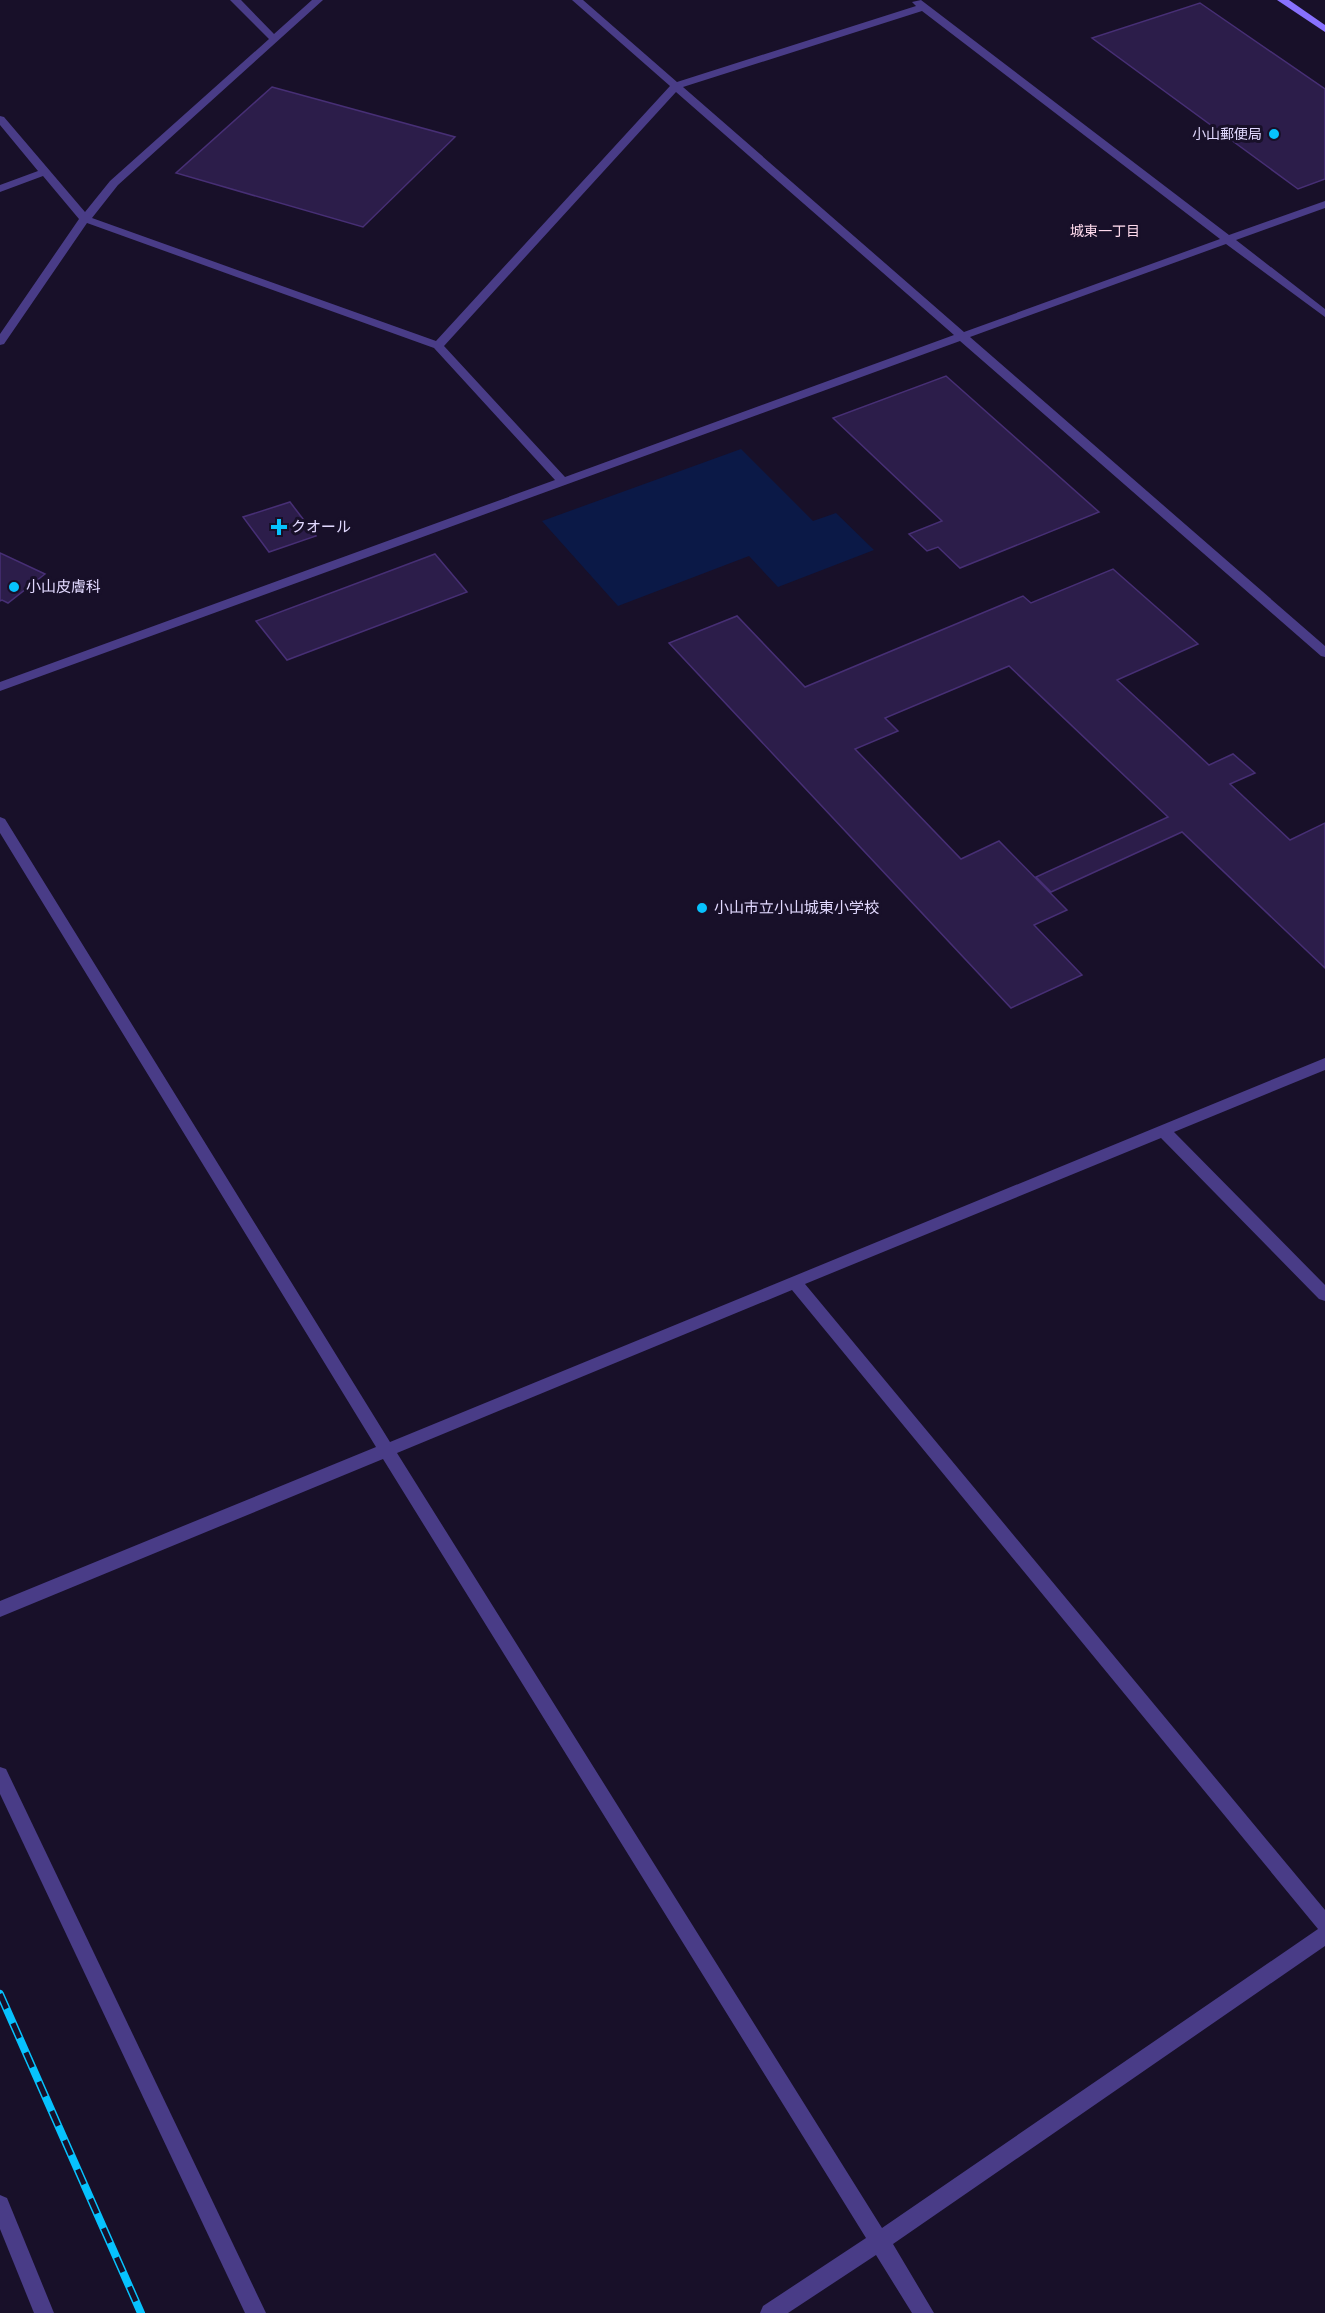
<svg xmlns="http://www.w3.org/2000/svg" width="1325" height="2313" font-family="Raleway,'Noto Sans JP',sans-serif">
  <rect width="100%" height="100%" fill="#181029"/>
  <polygon fill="#0b1947" points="741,449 813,521 836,513 874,550 778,587 749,556 618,606 542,521"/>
  <g fill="#2c1d4a" stroke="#472f75" stroke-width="1.5">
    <polygon points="1200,3 1325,89 1325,179 1298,189 1092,38"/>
    <polygon points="272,87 455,137 363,227 176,173"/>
    <polygon points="946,376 1099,512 960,568 938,547 927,551 909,534 942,521 833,418"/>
    <polygon points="290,502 316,536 269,552 243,517"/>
    <polygon points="0,553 45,574 8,603 2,600 0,601"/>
    <polygon points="435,554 467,592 287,660 256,621"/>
    <polygon points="1113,569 1198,644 1117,680 1209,765 1233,754 1255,773 1230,784 1290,840 1325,823 1325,968 1182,832 1051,892 1036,877 1168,817 1009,666 885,718 898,731 855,749 961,859 999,841 1067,910 1034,925 1082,975 1011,1008 669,643 737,616 805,687 1023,596 1031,603"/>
  </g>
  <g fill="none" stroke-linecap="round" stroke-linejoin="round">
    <g fill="#493c87" fill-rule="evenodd">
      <path d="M230,0h11l33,34 38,-34h11l-205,185 -26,33 344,123 234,-255 -98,-86h11l94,82 239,-76 -4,-4 9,-2 308,235 96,-34v7l-89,32 89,69v8l-99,-73 -256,93 355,309v11l-4,-1 -361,-315 -960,350v-9l555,-202 -121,-132 -347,-125 -83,121 -4,1v-11l79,-115 -36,-43 -43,16v-7l38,-14 -38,-46v-9l4,1 81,95 25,-31 159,-142zM922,11l298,228 -256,93 -281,-245zM676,92l278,243 -389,142 -121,-131z"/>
      <path d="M0,817l5,2 385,623 935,-384v12l-151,62 151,153v16l-6,-2 -158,-161 -356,146 520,626v36l-432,298 41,69h-22l-36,-58 -88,58h-28l3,-7 103,-68 -483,-779 -383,158v-16l376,-154 -376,-614zM792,1290l526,639 -436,299 -485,-775z"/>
      <polygon points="0,1767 6,1769 266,2313 245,2313 0,1794"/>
      <polygon points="0,2195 7,2198 54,2313 34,2313 0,2229"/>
    </g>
    <polygon fill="#8871fe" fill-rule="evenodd" points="1277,0 1289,0 1325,25 1325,32"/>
    <g stroke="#07c2fd" stroke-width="8">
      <polyline id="rail" points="0,1994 141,2313"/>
    </g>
    <use href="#rail" stroke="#181029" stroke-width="5" stroke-dasharray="16" stroke-linecap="butt"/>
  </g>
  <g fill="#07c2fd" stroke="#181029" stroke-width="2">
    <circle cx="1274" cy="134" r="6"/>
    <path d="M276 518h6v6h6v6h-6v6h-6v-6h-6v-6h6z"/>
    <circle cx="14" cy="587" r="6"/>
    <circle cx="702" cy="908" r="6"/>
  </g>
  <g text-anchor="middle" stroke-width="6" stroke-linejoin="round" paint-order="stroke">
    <g font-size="14" fill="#e2d9ff" stroke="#181029" text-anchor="end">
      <text x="1262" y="139">小山郵便局</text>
    </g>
    <g font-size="14" fill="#ffdbed" stroke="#181029">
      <text x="1105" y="236">城東一丁目</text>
    </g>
    <g font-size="15" fill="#e2d9ff" stroke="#181029" text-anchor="start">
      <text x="291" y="532">クオール</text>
      <text x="26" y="592">小山皮膚科</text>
      <text x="714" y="913">小山市立小山城東小学校</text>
    </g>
  </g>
</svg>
